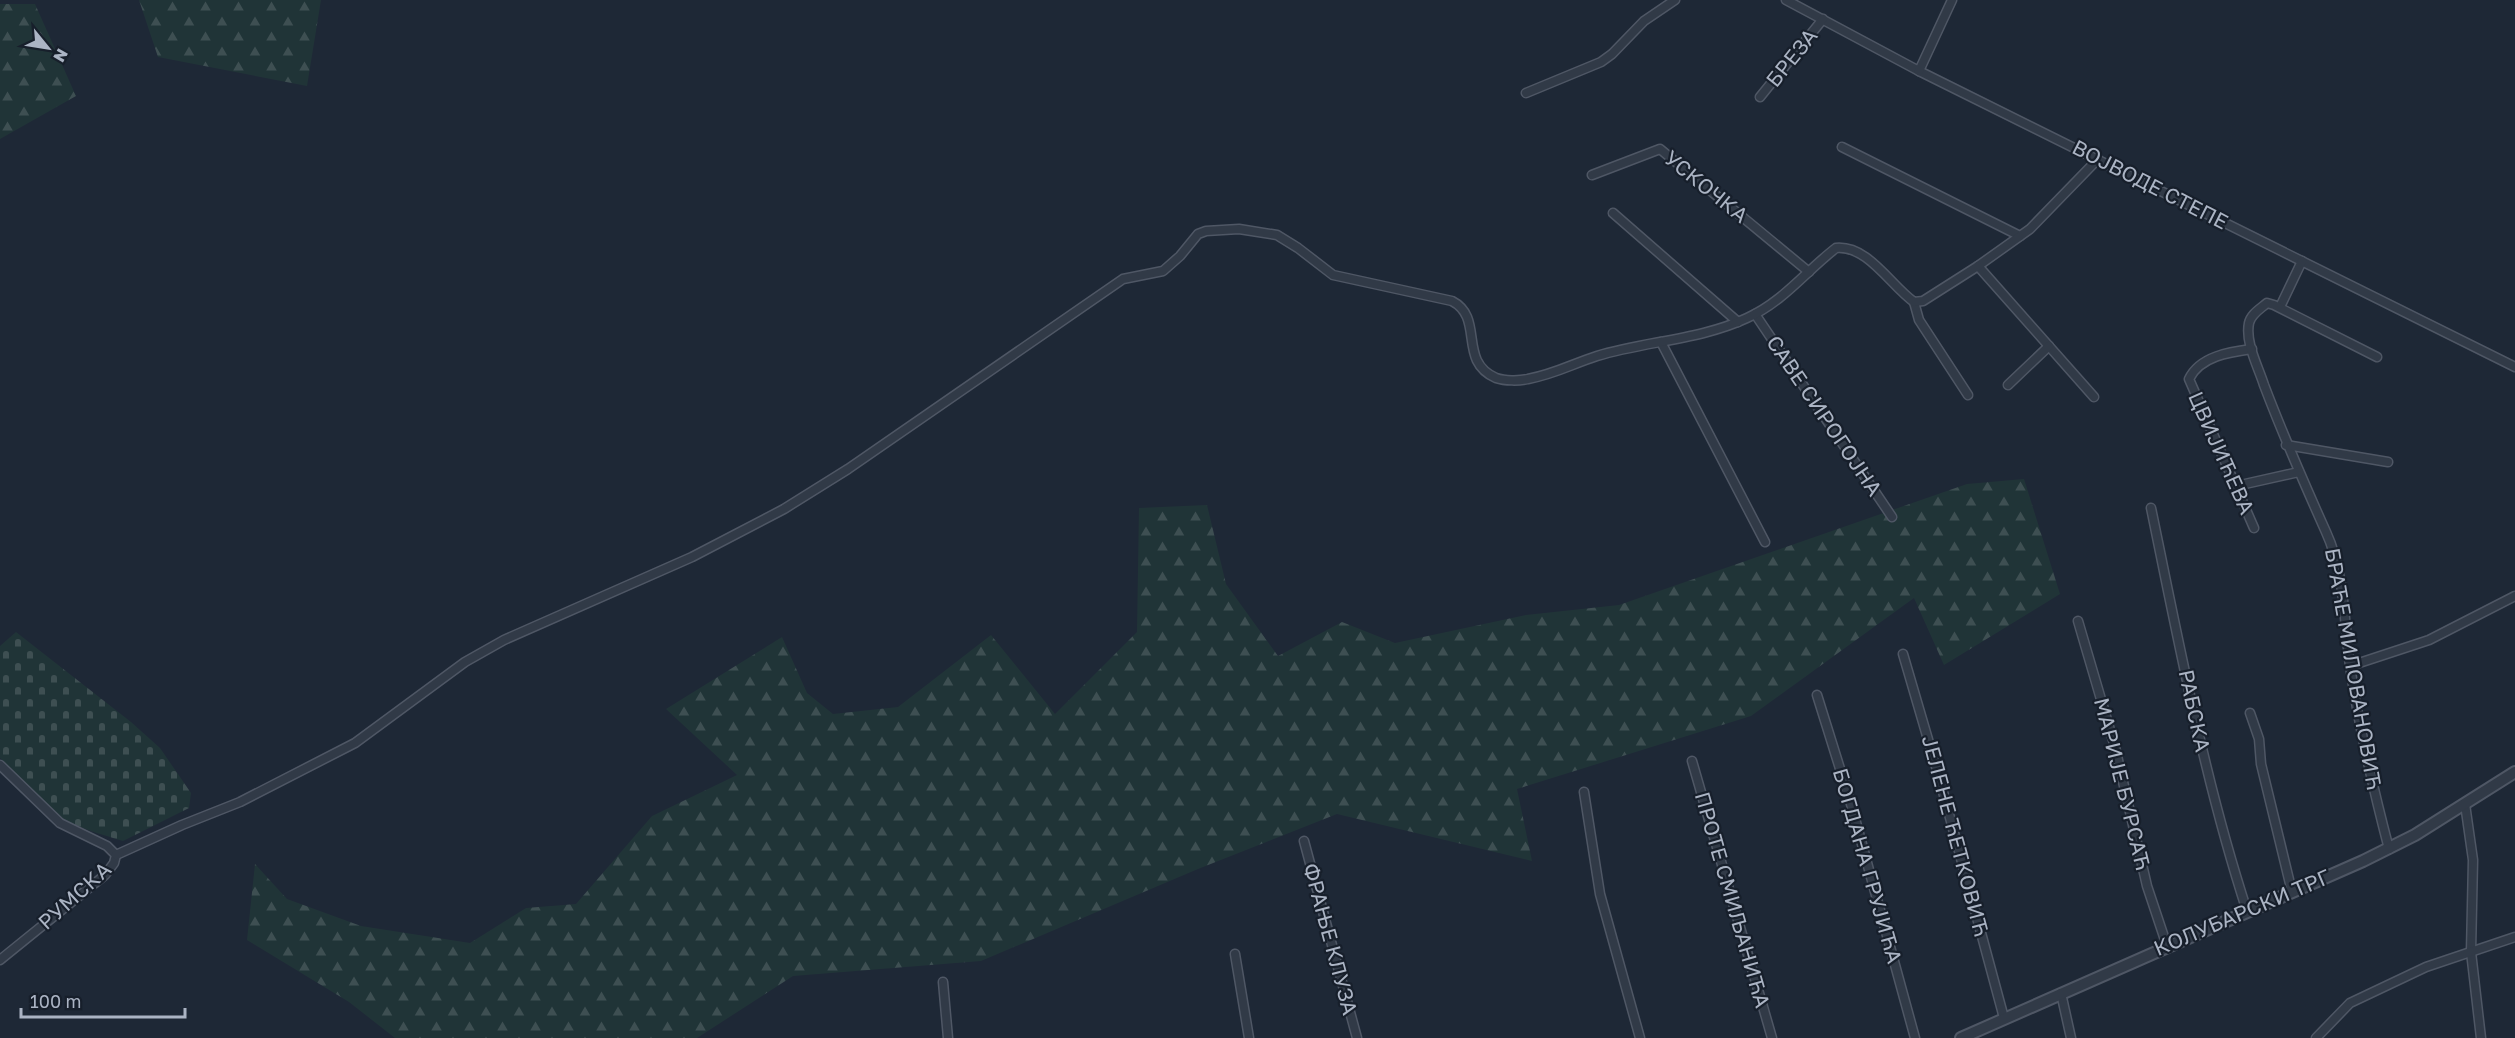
<svg xmlns="http://www.w3.org/2000/svg" width="2515" height="1038" font-family="'Golos Text',sans-serif">
  <defs>
    <pattern id="forest-firs" width="22" height="20" patternUnits="userSpaceOnUse" patternTransform="scale(1.5)"><rect width="22" height="20" fill="#203437"/><path d="M5 1l3.5 6h-7zM16 11l3.5 6h-7z" fill="#3e4f52"/></pattern>
    <pattern id="cemetery-stones" width="16" height="16" patternUnits="userSpaceOnUse" patternTransform="scale(1.5)"><rect width="16" height="16" fill="#203437"/><path d="M2 7V4a2 2 0 0 1 4 0v3zM10 15v-3a2 2 0 0 1 4 0v3z" fill="#3e4f52"/></pattern>
  </defs>
  <rect width="100%" height="100%" fill="#1e2836"/>
  <g fill="url(#forest-firs)">
    <polygon points="139,0 321,0 307,86 158,57"/>
    <polygon points="0,4 35,4 76,96 0,139"/>
    <polygon points="2024,479 2060,594 1944,665 1914,598 1751,716 1517,789 1532,861 1337,814 1198,869 981,961 793,976 697,1038 395,1038 349,1002 247,940 255,864 287,899 361,926 470,943 526,908 576,904 652,816 737,775 666,709 782,637 807,693 833,714 898,707 991,635 1055,714 1137,632 1139,508 1207,505 1226,584 1278,656 1342,622 1395,643 1526,615 1619,605 1967,484"/>
  </g>
  <path fill="url(#cemetery-stones)" d="M16,632l115,90 29,26 31,45 -2,15 -66,33c-22,-7 -47,-13 -66,-26 -21,-16 -39,-38 -57,-57v-112z"/>
  <g fill="none" stroke-linecap="round" stroke-linejoin="round">
    <g stroke="#4f5765" stroke-width="11">
      <g id="minor">
        <polyline points="1786,0 1919,71 2515,367"/>
        <polyline points="1919,71 1952,0"/>
        <polyline points="1526,93 1601,62 1612,54 1644,21 1675,0"/>
        <polyline points="1760,97 1823,19"/>
        <polyline points="1842,147 2020,236"/>
        <polyline points="1592,175 1660,149 1809,272"/>
        <polyline points="1613,213 1738,322"/>
        <polyline points="1978,266 2094,397"/>
        <polyline points="1914,302 1919,320 1968,395"/>
        <polyline points="2280,307 2302,261"/>
        <polyline points="1755,314 1892,517"/>
        <polyline points="1661,342 1765,542"/>
        <path d="M2252,349c-22,3 -52,7 -63,30l65,149"/>
        <path d="M2377,357l-103,-52 -7,-2c-7,6 -16,11 -18,20 -4,20 9,43 15,62 19,50 40,98 62,147 19,41 18,90 24,134 9,62 23,122 39,183"/>
        <polyline points="2008,385 2049,346"/>
        <polyline points="2286,445 2388,462"/>
        <polyline points="2236,486 2299,472"/>
        <path d="M2151,508c28,135 53,271 96,403"/>
        <polyline points="2078,621 2115,747 2147,886 2167,946"/>
        <polyline points="1903,654 1939,777 2004,1018"/>
        <polyline points="2350,666 2429,640 2515,596"/>
        <polyline points="1817,695 1851,804 1915,1038"/>
        <polyline points="2250,713 2259,739 2261,764 2292,892"/>
        <polyline points="1692,761 1772,1038"/>
        <polyline points="0,765 60,823 107,846 116,855 114,863 105,875 0,960"/>
        <polyline points="1584,792 1600,894 1640,1038"/>
        <polyline points="2465,804 2473,860 2471,952 2481,1038"/>
        <polyline points="1304,841 1357,1038"/>
        <path d="M116,855l66,-30 58,-23 115,-59 110,-81 39,-22 188,-83 92,-48 64,-40 275,-190 40,-8 17,-15 18,-22 8,-3 33,-2 38,6 21,13 35,27 119,26c33,17 5,60 44,77 9,3 23,3 32,1 27,-5 44,-15 69,-23 49,-15 103,-16 150,-38 36,-16 59,-47 89,-70 32,-3 54,37 78,54l9,-1 55,-35 52,-37 68,-70"/>
        <polyline points="1235,954 1249,1038"/>
        <polyline points="943,982 948,1038"/>
        <polyline points="2061,993 2071,1038"/>
        <polyline points="2316,1038 2350,1003 2426,967 2515,937"/>
      </g>
    </g>
    <g stroke="#4f5765" stroke-width="14">
      <polyline id="tertiary" points="1961,1038 2363,861 2415,835 2515,772"/>
    </g>
    <use href="#minor" stroke="#313a47" stroke-width="8"/>
    <use href="#tertiary" stroke="#313a47" stroke-width="10"/>
  </g>
  <g text-anchor="middle" stroke-width="4.5" stroke-linejoin="round" paint-order="stroke">
    <g font-size="21" fill="#abb4c4" stroke="#171f2b">
      <text transform="translate(1792 58) rotate(-51)" y="7">БРЕЗА</text>
      <text transform="translate(2150 185) rotate(27)" y="7">ВОЈВОДЕ СТЕПЕ</text>
      <text transform="translate(1706 187) rotate(39)" y="7">УСКОЧКА</text>
      <text transform="translate(1824 416) rotate(56)" y="7">САВЕ СИРОГОЈНА</text>
      <text transform="translate(2221 453) rotate(66)" y="7">ЦВИЈИЋЕВА</text>
      <text transform="translate(2353 669) rotate(80)" y="7">БРАЋЕ МИЛОВАНОВИЋ</text>
      <text transform="translate(2194 711) rotate(78)" y="7">РАБСКА</text>
      <text transform="translate(2122 784) rotate(76)" y="7">МАРИЈЕ БУРСАЋ</text>
      <text transform="translate(1955 836) rotate(75)" y="7">ЈЕЛЕНЕ ЋЕТКОВИЋ</text>
      <text transform="translate(1867 866) rotate(74)" y="7">БОГДАНА ГРУЈИЋА</text>
      <text transform="translate(75 896) rotate(-42)" y="7">РУМСКА</text>
      <text transform="translate(1732 900) rotate(74)" y="7">ПРОТЕ СМИЉАНИЋА</text>
      <text transform="translate(2242 913) rotate(-23)" y="7">КОЛУБАРСКИ ТРГ</text>
      <text transform="translate(1330 939) rotate(75)" y="7">ФРАЊЕ КЛУЗА</text>
    </g>
  </g>
  <g transform="translate(48 48) rotate(120)" stroke="#171f2b" stroke-width="4.5" paint-order="stroke">
  <path d="M0-4.5L10 22L0 15L-10 22Z" fill="#abb4c4"/>
  <text y="-9" font-size="16" font-weight="bold" text-anchor="middle" fill="#abb4c4">N</text>
  </g>
  <path d="M21 1008v9h164v-9" fill="none" stroke="#abb4c4" stroke-width="3"/>
  <text x="30" y="1008" font-size="18" fill="#abb4c4" stroke="#171f2b" stroke-width="4.5" paint-order="stroke">100 m</text>
</svg>
